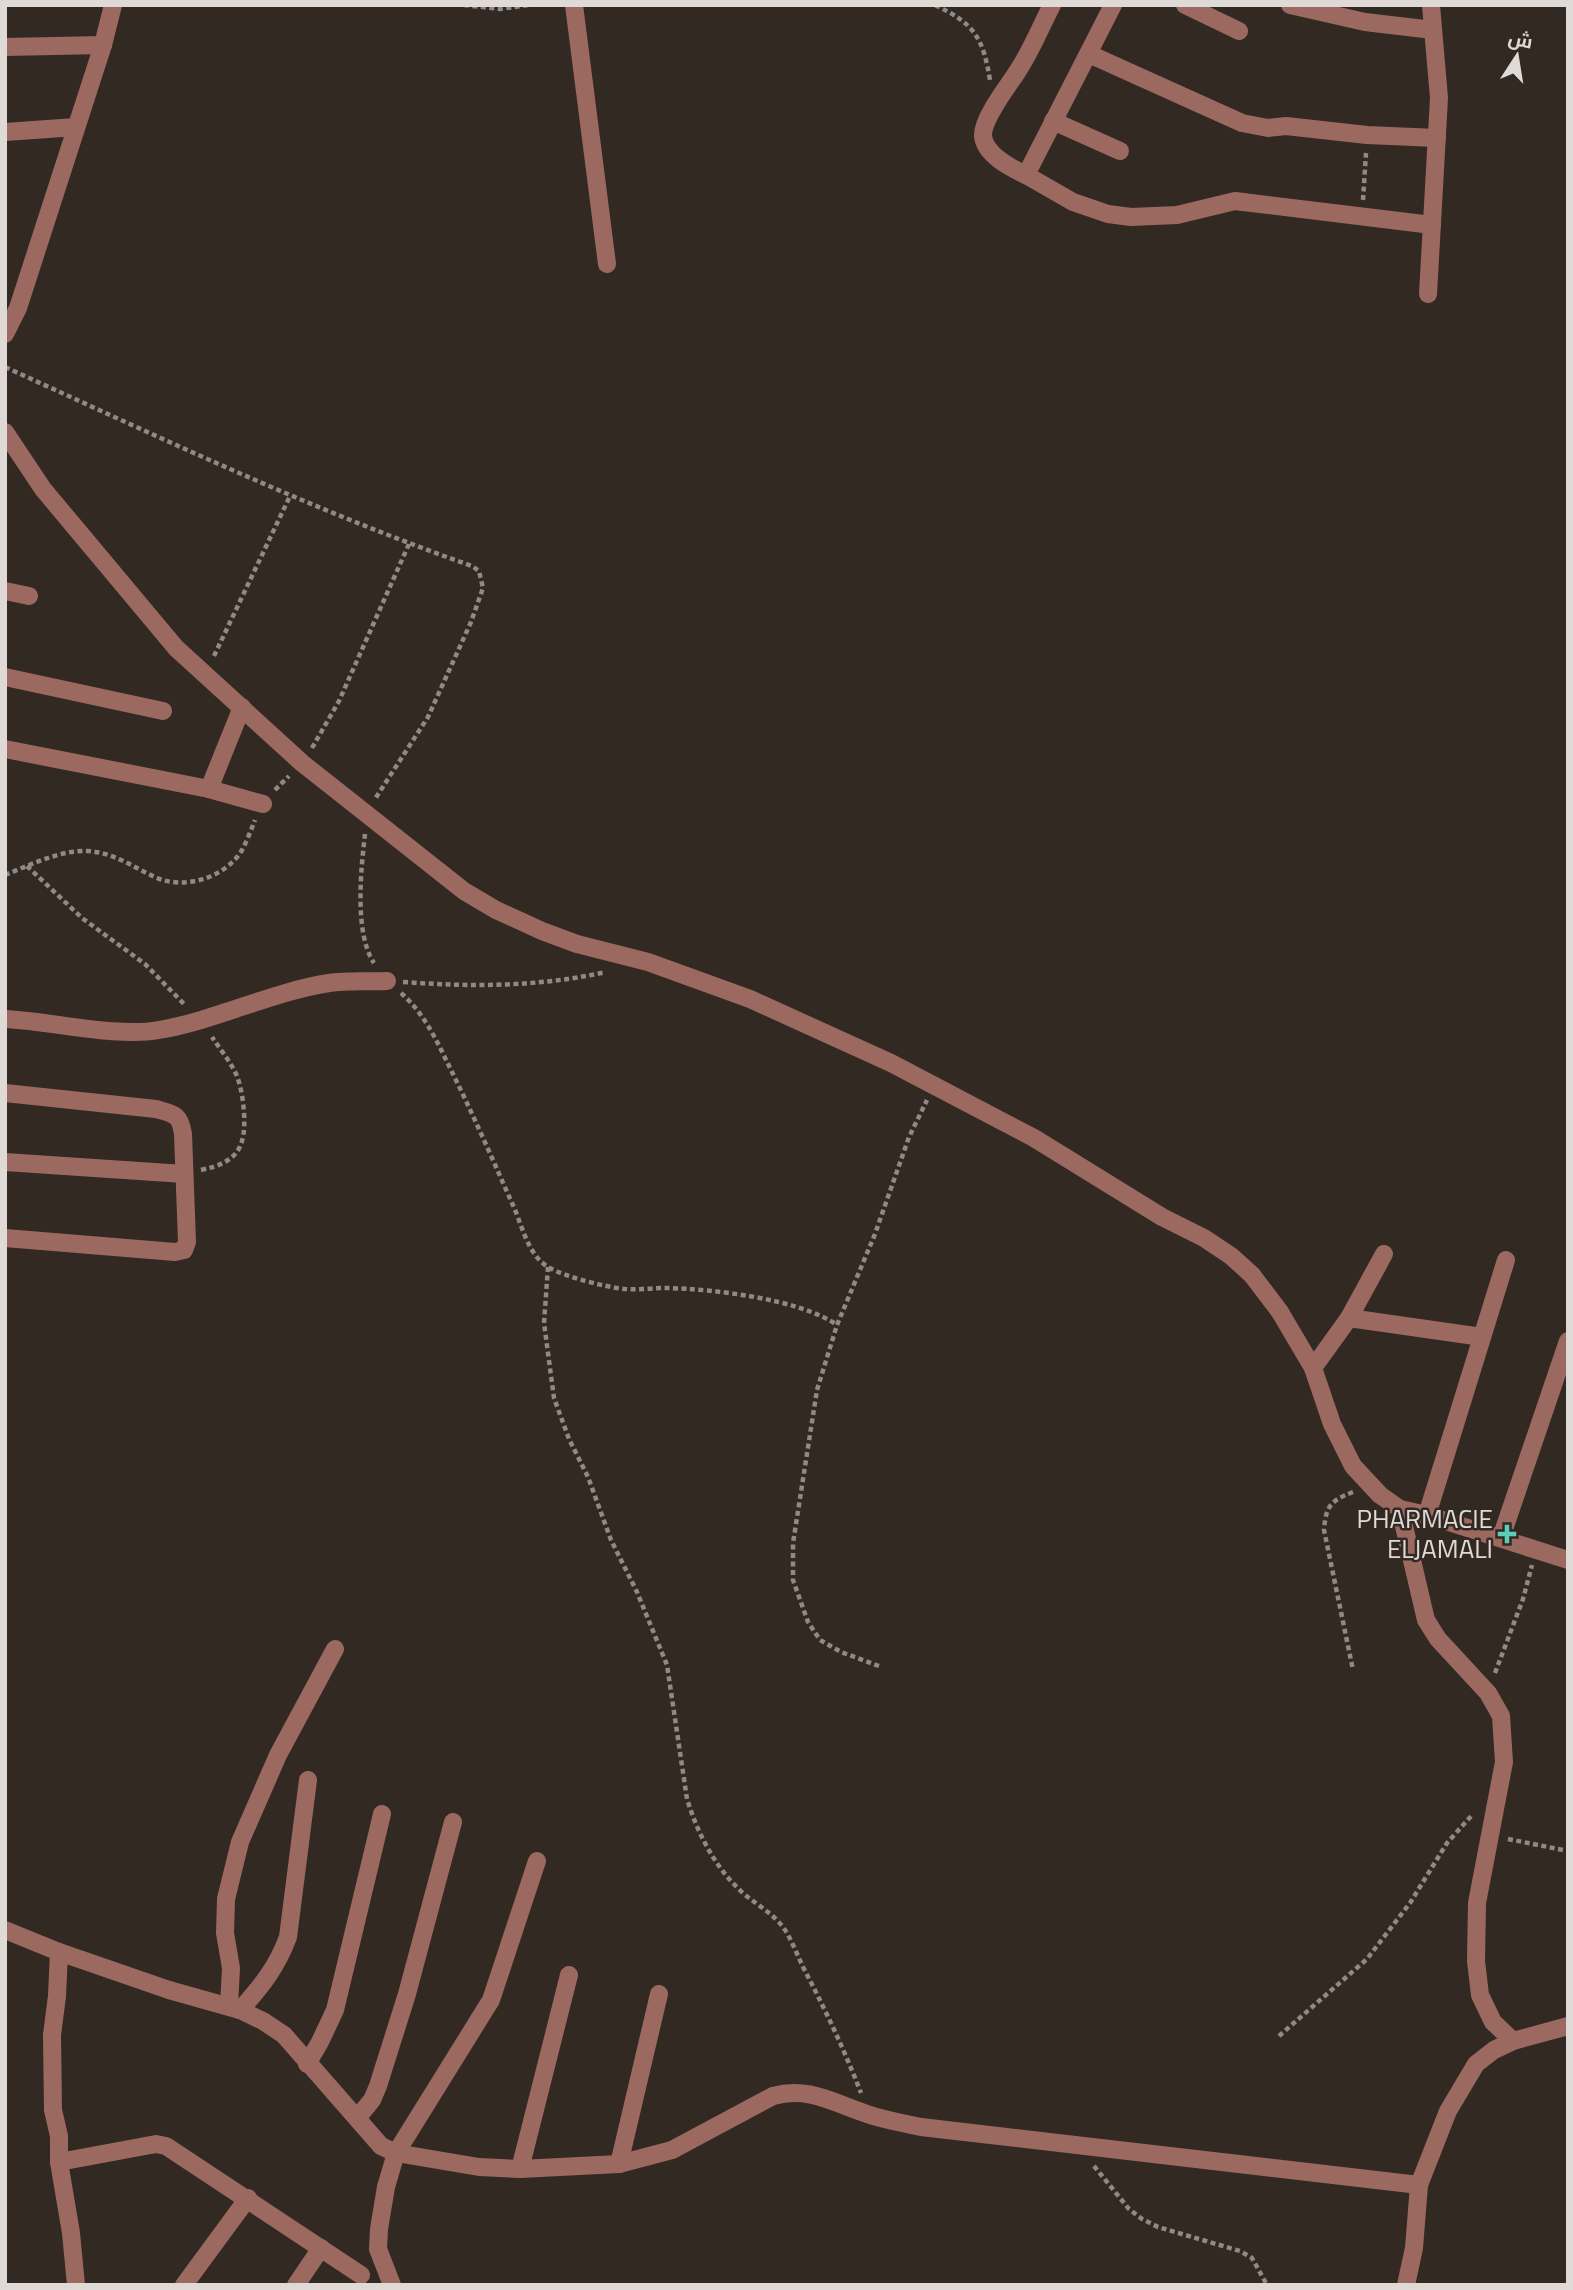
<svg xmlns="http://www.w3.org/2000/svg" width="1573" height="2290" font-family="'Titillium Web',Cairo,sans-serif">
  <rect width="100%" height="100%" fill="#332923"/>
  <g fill="none" stroke-linecap="round" stroke-linejoin="round">
    <g stroke="#918984" stroke-width="4.5" stroke-dasharray="5 3.5" stroke-linecap="butt">
      <polyline points="464,5 500,9 528,5"/>
      <path d="M935,5c40,19 48,33 55,75"/>
      <polyline points="1363,200 1366,153"/>
      <path d="M5,367c154,70 307,143 467,199l7,5 4,17 -12,34 -43,95 -53,82"/>
      <polyline points="214,656 290,496"/>
      <polyline points="312,748 339,701 409,544"/>
      <polyline points="275,790 289,776"/>
      <path d="M365,834c-4,35 -11,99 9,129"/>
      <polyline points="27,866 82,918 145,964 186,1006"/>
      <path d="M5,875c25,-10 55,-25 82,-24 27,1 47,17 70,27 29,12 69,-1 85,-28 5,-9 9,-20 13,-30"/>
      <path d="M403,982c70,5 134,5 203,-10"/>
      <path d="M401,993c23,20 36,48 49,75 22,44 42,90 62,135 10,21 15,51 36,64 17,10 57,20 77,22 14,1 28,-1 42,-1 46,1 133,11 170,37"/>
      <path d="M201,1170c37,-8 45,-22 43,-58 -1,-12 -3,-27 -8,-38 -6,-13 -16,-25 -24,-37"/>
      <path d="M548,1267l-4,56 10,75 15,41 19,38 23,63 26,52 30,73 20,134c11,36 29,70 57,95 16,13 32,21 43,39 6,11 11,23 16,34 22,42 41,82 58,126"/>
      <path d="M1353,1492c-23,9 -27,14 -29,38l29,140"/>
      <polyline points="879,1666 841,1652 820,1640 808,1622 793,1580 793,1543 817,1390 837,1325 875,1234 909,1137 927,1100"/>
      <polyline points="1495,1673 1523,1599 1532,1565"/>
      <polyline points="1508,1839 1568,1851"/>
      <polyline points="1279,2036 1367,1959 1410,1903 1447,1843 1473,1814"/>
      <polyline points="1094,2166 1129,2209 1142,2219 1158,2227 1240,2251 1252,2258 1267,2285"/>
    </g>
    <g stroke="#9c6961" stroke-width="18">
      <polyline points="574,5 607,264"/>
      <polyline points="1113,5 1026,175 1073,202 1108,214 1131,217 1177,215 1235,201 1432,225"/>
      <polyline points="1185,5 1239,31"/>
      <polyline points="1290,5 1365,22 1433,30"/>
      <polyline points="5,47 103,45"/>
      <polyline points="1089,54 1242,123 1268,128 1286,126 1367,135 1437,138"/>
      <polyline points="1053,121 1120,151"/>
      <polyline points="5,132 76,127"/>
      <path d="M1026,175c-15,-7 -41,-20 -43,-39 -1,-18 27,-52 36,-67 13,-20 22,-43 33,-64"/>
      <polyline points="1428,294 1439,98 1431,5"/>
      <polyline points="5,334 18,308 103,45 113,5"/>
      <polyline points="5,432 43,489 176,648 302,763 464,891 496,910 542,931 577,944 648,962 750,999 891,1063 1034,1138 1162,1217 1204,1238 1231,1256 1252,1275 1280,1312 1313,1368 1332,1424 1353,1466 1380,1495 1400,1509 1427,1515 1568,1560"/>
      <polyline points="5,591 29,596"/>
      <polyline points="5,677 163,711"/>
      <polyline points="242,707 209,789 263,804"/>
      <polyline points="5,749 209,789"/>
      <path d="M5,1019c46,2 111,19 154,11 58,-10 112,-38 170,-47 19,-3 39,-1 58,-2"/>
      <path d="M5,1093l151,16c18,5 24,5 27,25l4,108 -3,8 -9,2 -170,-14"/>
      <polyline points="5,1162 184,1174"/>
      <polyline points="1349,1318 1482,1337"/>
      <polyline points="1313,1368 1349,1318 1384,1254"/>
      <polyline points="1400,1509 1426,1620 1438,1639 1488,1693 1501,1716 1504,1762 1477,1903 1476,1961 1480,1995 1493,2022 1513,2041"/>
      <polyline points="1427,1515 1506,1260"/>
      <polyline points="1501,1538 1568,1341"/>
      <path d="M5,1930l54,22 110,38 71,20 23,11 21,14 97,111 15,7 83,14 41,2 99,-5 53,-14 101,-54c35,-10 61,7 94,18 17,6 36,9 54,13l498,58"/>
      <polyline points="59,1952 57,1996 52,2035 53,2110 59,2136 59,2162 71,2233 76,2285"/>
      <polyline points="229,2006 231,1968 225,1933 226,1899 240,1842 278,1755 335,1649"/>
      <path d="M240,2010c21,-23 37,-43 48,-73l20,-157"/>
      <polyline points="307,2064 320,2042 335,2010 382,1814"/>
      <polyline points="358,2117 372,2100 378,2086 407,1994 453,1822"/>
      <polyline points="59,2162 156,2144 166,2146 361,2275"/>
      <polyline points="619,2164 659,1994"/>
      <polyline points="520,2169 569,1975"/>
      <polyline points="184,2285 248,2198"/>
      <polyline points="296,2285 321,2248"/>
      <polyline points="392,2285 378,2249 379,2229 386,2187 396,2153 491,2000 537,1861"/>
      <polyline points="1406,2285 1414,2248 1419,2185 1448,2111 1476,2064 1494,2050 1513,2041 1568,2026"/>
    </g>
  </g>
  <path fill="#5bcebb" stroke="#332923" stroke-width="2.5" d="M1503.5 1523.5h7v7h7v7h-7v7h-7v-7h-7v-7h7z"/>
  <g text-anchor="middle" stroke-width="5" stroke-linejoin="round" paint-order="stroke">
    <g font-size="26" fill="#e0dad6" stroke="#332923" text-anchor="end">
      <text x="1493" y="1528">PHARMACIE<tspan x="1493" dy="30">ELJAMALI</tspan></text>
    </g>
  </g>
  <rect width="1573" height="2290" fill="none" stroke="#e0dad6" stroke-width="14"/>
  <g transform="translate(1517 56) rotate(12)" stroke="#332923" stroke-width="5" paint-order="stroke">
  <path d="M0-5L12 26L0 18L-12 26Z" fill="#e0dad6"/>
  <text y="-10" font-size="19" font-weight="bold" text-anchor="middle" fill="#e0dad6">ش</text>
  </g>
</svg>
